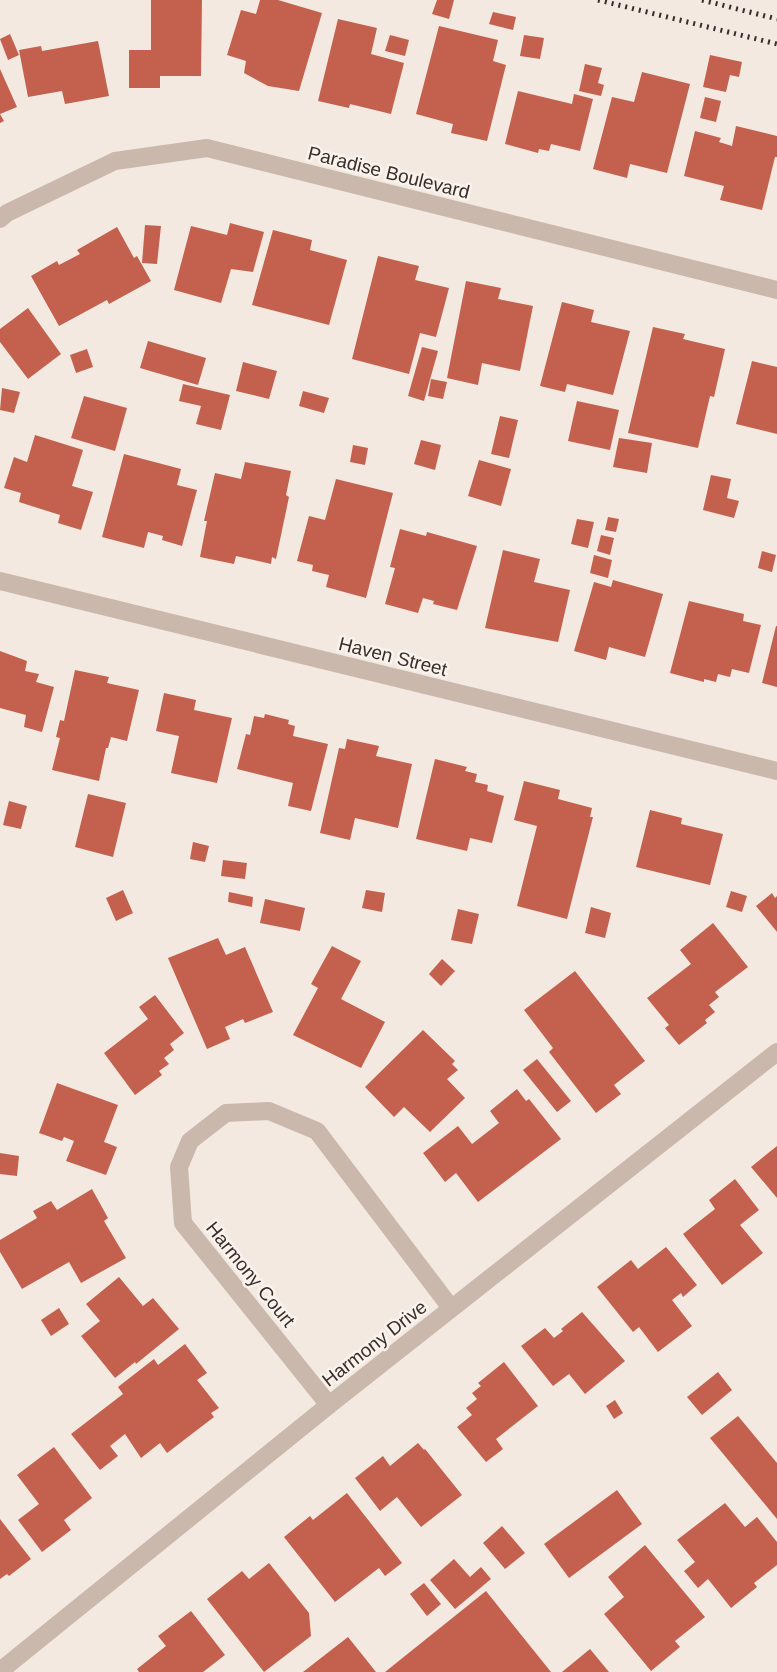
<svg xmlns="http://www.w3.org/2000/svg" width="777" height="1672" font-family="Helvetica,sans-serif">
  <rect width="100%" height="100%" fill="#f3e9e0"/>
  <g fill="#c3614e">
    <polygon points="151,0 202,0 201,76 160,76 160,88 129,88 129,50 151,50"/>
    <polygon points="260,0 278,0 322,13 299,91 268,86 244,73 246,61 227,55 241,10 256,14"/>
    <polygon points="437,0 454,0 449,19 432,14"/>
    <polygon points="493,12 516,17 513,30 489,24"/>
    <polygon points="338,19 377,28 371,54 404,63 391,114 350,104 349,108 318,101"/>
    <polygon points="439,26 498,40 493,61 506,65 487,141 451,133 453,124 416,114"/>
    <polygon points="10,34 19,55 8,60 0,39"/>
    <polygon points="390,35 409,40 405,56 385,51"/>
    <polygon points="524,35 544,38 540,59 520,56"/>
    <polygon points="98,41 109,96 65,104 62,91 28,97 19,50 41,46 42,51"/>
    <polygon points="710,55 742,62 739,77 730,75 726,92 703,87"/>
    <polygon points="585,64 602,68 598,83 604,85 601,96 579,91"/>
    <polygon points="0,69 17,107 0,114 4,121 0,123"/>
    <polygon points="642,72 690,84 667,173 630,164 627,178 593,169 612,97 634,102"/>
    <polygon points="518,91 572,104 574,94 593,99 580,151 551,144 549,151 539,149 538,153 505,144"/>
    <polygon points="705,97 721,101 716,122 700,118"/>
    <polygon points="736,126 777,136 777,157 775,157 762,210 720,200 724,186 684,176 695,131 721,138 719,142 732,146"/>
    <polygon points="230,223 264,232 253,272 231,269 221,303 174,290 191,226 227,235"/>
    <polygon points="145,225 161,226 157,264 142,263"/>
    <polygon points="117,227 134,258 137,256 151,281 109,304 107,300 59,326 31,276 57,261 59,265 80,254 77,250"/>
    <polygon points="273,230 312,240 310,250 347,260 329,325 252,305"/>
    <polygon points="378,256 419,266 415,280 449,288 436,337 420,333 409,374 352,359"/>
    <polygon points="466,281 501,288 498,299 533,306 520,371 482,363 478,385 447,378"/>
    <polygon points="562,302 594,310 591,322 630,331 613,395 567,384 565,392 540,386"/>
    <polygon points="28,308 61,354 28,379 0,342 0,329"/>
    <polygon points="653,327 685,334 683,339 725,349 714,397 710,396 698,448 628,433"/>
    <polygon points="148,341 206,358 198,385 140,368"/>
    <polygon points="422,347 438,351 424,401 408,396"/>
    <polygon points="87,349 93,367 76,373 70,355"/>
    <polygon points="752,361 777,367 777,434 736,424"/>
    <polygon points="243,362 277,371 269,399 236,391"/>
    <polygon points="431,379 447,382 443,399 428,396"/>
    <polygon points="183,384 230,395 221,430 196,424 201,406 179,401"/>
    <polygon points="2,388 20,392 14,413 0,410"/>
    <polygon points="303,391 329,398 324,413 299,406"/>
    <polygon points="84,396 127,408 115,451 71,438"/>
    <polygon points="577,401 619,410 610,450 568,441"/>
    <polygon points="500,416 518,420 509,458 491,454"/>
    <polygon points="35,435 83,450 72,486 93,492 81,530 58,523 60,515 19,502 21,493 4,488 14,457 27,462"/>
    <polygon points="619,438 652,443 647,473 613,467"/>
    <polygon points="421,440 441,445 435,470 414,464"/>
    <polygon points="353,445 368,448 365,465 350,462"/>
    <polygon points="124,454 181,469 177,485 197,490 182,546 162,540 163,536 148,532 144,548 102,537"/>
    <polygon points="479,460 511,469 501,506 468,496"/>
    <polygon points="245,462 291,471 286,495 289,497 276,559 272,557 271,564 236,556 234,564 200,557 207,521 204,521 215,473 241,479"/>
    <polygon points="711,475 731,479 727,498 739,501 734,518 703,510"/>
    <polygon points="336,479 393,493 366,598 326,587 329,575 312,571 313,565 297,561 309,516 325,520"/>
    <polygon points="608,517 619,519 616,532 605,530"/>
    <polygon points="577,519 594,522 588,548 571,544"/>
    <polygon points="400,529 426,536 427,532 477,546 457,610 433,604 434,601 423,598 418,613 385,604 395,568 390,567"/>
    <polygon points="601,535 614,538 610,555 597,551"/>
    <polygon points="503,550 540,559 534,582 570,590 558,642 485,628"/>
    <polygon points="762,551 776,555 772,572 758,568"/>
    <polygon points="594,555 612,560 608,578 590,573"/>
    <polygon points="613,580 663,594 645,657 609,647 606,660 574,651 594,582 611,587"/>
    <polygon points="689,601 744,614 743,621 761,625 749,673 732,669 730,677 718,674 716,682 704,679 704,682 670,673"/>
    <polygon points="776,626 777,626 777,687 762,683"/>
    <polygon points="0,651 27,661 25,671 39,674 36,682 54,687 42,732 24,727 26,715 0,708"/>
    <polygon points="75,670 109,677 107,683 139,690 127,741 111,737 108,748 106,748 99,781 52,770 60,738 56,737 60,720 64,721"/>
    <polygon points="164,693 196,700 194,710 232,718 217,783 171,773 179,736 156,731"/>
    <polygon points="265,714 289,720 288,724 295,726 293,736 328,744 311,811 288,806 293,783 237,769 246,734 250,735 254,716 264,718"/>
    <polygon points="347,739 379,746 376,756 412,764 398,828 355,818 350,840 320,833 339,748 345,749"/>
    <polygon points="435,759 467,767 465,771 477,774 475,782 488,785 487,791 504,796 492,843 470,838 467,851 416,839"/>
    <polygon points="524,781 560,790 558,799 592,808 590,817 593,817 567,919 517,906 537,826 514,820"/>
    <polygon points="88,794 126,803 113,857 75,847"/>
    <polygon points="9,801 27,806 21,829 3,825"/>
    <polygon points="650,810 682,818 681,824 723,834 710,885 636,867"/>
    <polygon points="193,842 209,846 205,862 190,859"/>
    <polygon points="223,860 247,863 245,879 221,876"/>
    <polygon points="123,890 133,913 116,921 106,898"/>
    <polygon points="366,890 385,893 382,912 362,908"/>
    <polygon points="731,891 747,896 742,912 726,907"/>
    <polygon points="229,892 253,897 252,907 228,902"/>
    <polygon points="772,893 775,898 777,896 777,932 756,906"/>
    <polygon points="265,899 305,908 300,931 260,923"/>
    <polygon points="591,907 611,913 605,938 585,933"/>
    <polygon points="458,909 479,914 472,944 451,940"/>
    <polygon points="713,923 748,967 715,992 719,997 709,1005 715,1012 705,1020 707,1023 679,1045 665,1028 669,1025 647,998 691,964 680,950"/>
    <polygon points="218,938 226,955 245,947 273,1012 245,1023 243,1019 225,1027 230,1039 207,1049 168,958"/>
    <polygon points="332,946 361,961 341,999 385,1022 361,1068 293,1035 318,988 311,984"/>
    <polygon points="442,959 455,971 441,986 429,974"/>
    <polygon points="575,971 645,1061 614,1085 621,1094 596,1113 549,1052 553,1048 524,1010"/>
    <polygon points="155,995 184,1033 170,1044 174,1050 164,1058 169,1064 159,1071 162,1075 135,1095 104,1053 148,1019 139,1007"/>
    <polygon points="423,1030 455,1061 452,1064 458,1070 447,1079 465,1098 430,1132 404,1107 394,1117 365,1087"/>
    <polygon points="537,1059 571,1101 557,1112 523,1070"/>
    <polygon points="57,1083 118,1105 104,1142 117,1147 106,1175 66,1161 74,1141 64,1137 62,1141 39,1133"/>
    <polygon points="517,1089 526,1101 529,1099 561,1139 478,1202 456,1173 445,1182 423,1153 458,1126 472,1144 499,1123 490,1111"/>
    <polygon points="777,1146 777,1198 751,1167"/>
    <polygon points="0,1153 19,1156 17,1176 0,1174"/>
    <polygon points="735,1179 759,1210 740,1225 763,1253 722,1285 683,1234 715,1209 709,1200"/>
    <polygon points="92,1189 108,1218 104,1221 126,1258 81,1283 69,1262 22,1289 0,1252 0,1240 37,1218 33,1211 51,1201 57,1210"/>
    <polygon points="666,1247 697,1285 683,1297 681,1293 672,1300 692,1326 658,1352 639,1327 633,1332 597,1287 631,1260 638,1269"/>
    <polygon points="119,1277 143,1306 153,1298 179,1329 136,1364 135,1362 115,1378 81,1336 100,1321 86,1304"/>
    <polygon points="59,1308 69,1324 51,1336 41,1320"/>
    <polygon points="582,1312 625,1361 585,1394 569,1374 553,1386 521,1346 545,1328 554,1338 563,1331 561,1329"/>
    <polygon points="185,1344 207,1373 197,1380 219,1408 211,1413 214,1417 167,1453 160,1443 141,1458 125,1434 110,1446 118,1456 100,1470 71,1434 123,1394 118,1387 154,1359 158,1365"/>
    <polygon points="504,1362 538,1406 496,1439 503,1449 486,1462 457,1427 472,1415 466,1408 477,1399 472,1393 481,1386 478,1383"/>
    <polygon points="718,1372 732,1390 702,1415 687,1397"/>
    <polygon points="615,1400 623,1413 614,1419 606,1406"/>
    <polygon points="738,1416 777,1463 777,1519 710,1438"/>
    <polygon points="418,1443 424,1450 425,1449 462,1495 421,1527 397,1497 380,1511 355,1478 383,1456 390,1466"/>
    <polygon points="54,1447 92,1498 64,1520 71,1530 42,1552 18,1520 39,1504 17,1475"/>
    <polygon points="617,1490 642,1524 569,1578 544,1544"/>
    <polygon points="347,1493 402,1563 385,1576 379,1568 335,1602 284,1537 310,1516 313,1520"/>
    <polygon points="725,1503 745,1527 757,1517 777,1542 777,1565 754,1583 757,1587 731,1608 708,1579 698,1588 684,1571 695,1562 677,1540"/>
    <polygon points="0,1519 31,1559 9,1576 7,1574 0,1579"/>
    <polygon points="502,1526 525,1553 505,1569 483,1543"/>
    <polygon points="645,1545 705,1617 675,1641 680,1647 651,1671 604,1614 624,1597 608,1577"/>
    <polygon points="454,1559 470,1577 481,1567 491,1579 455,1609 430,1580"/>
    <polygon points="269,1563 309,1613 311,1636 264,1672 207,1599 242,1571 249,1579"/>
    <polygon points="424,1583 441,1604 427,1616 410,1594"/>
    <polygon points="486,1591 551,1672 385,1672"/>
    <polygon points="191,1611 225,1655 203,1672 139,1672 137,1669 166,1646 158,1636"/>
    <polygon points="348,1637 376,1672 303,1672"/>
    <polygon points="590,1649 609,1672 562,1672"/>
  </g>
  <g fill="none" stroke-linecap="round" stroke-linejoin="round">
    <g stroke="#cbb8ac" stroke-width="18">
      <polyline points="0,219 7,213 115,161 207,148 777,290"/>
      <polyline points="0,581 777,771"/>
      <polyline points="329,1405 183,1223 179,1167 190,1141 226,1113 269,1111 317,1131 451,1308"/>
      <polyline points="0,1671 329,1405 777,1052"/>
    </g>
    <g stroke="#392e2b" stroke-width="5" stroke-dasharray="2 5" stroke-linecap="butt">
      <polyline points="598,0 777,44"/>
      <polyline points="702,0 777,19"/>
    </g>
  </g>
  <g text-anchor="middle" stroke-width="5" stroke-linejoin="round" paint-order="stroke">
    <g font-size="19" fill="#392e2b" stroke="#faf3ed">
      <text transform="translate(389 172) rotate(14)" y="7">Paradise Boulevard</text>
      <text transform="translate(393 656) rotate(14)" y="7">Haven Street</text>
      <text transform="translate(251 1274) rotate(51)" y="7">Harmony Court</text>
      <text transform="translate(374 1343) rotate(-38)" y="7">Harmony Drive</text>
    </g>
  </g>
</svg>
